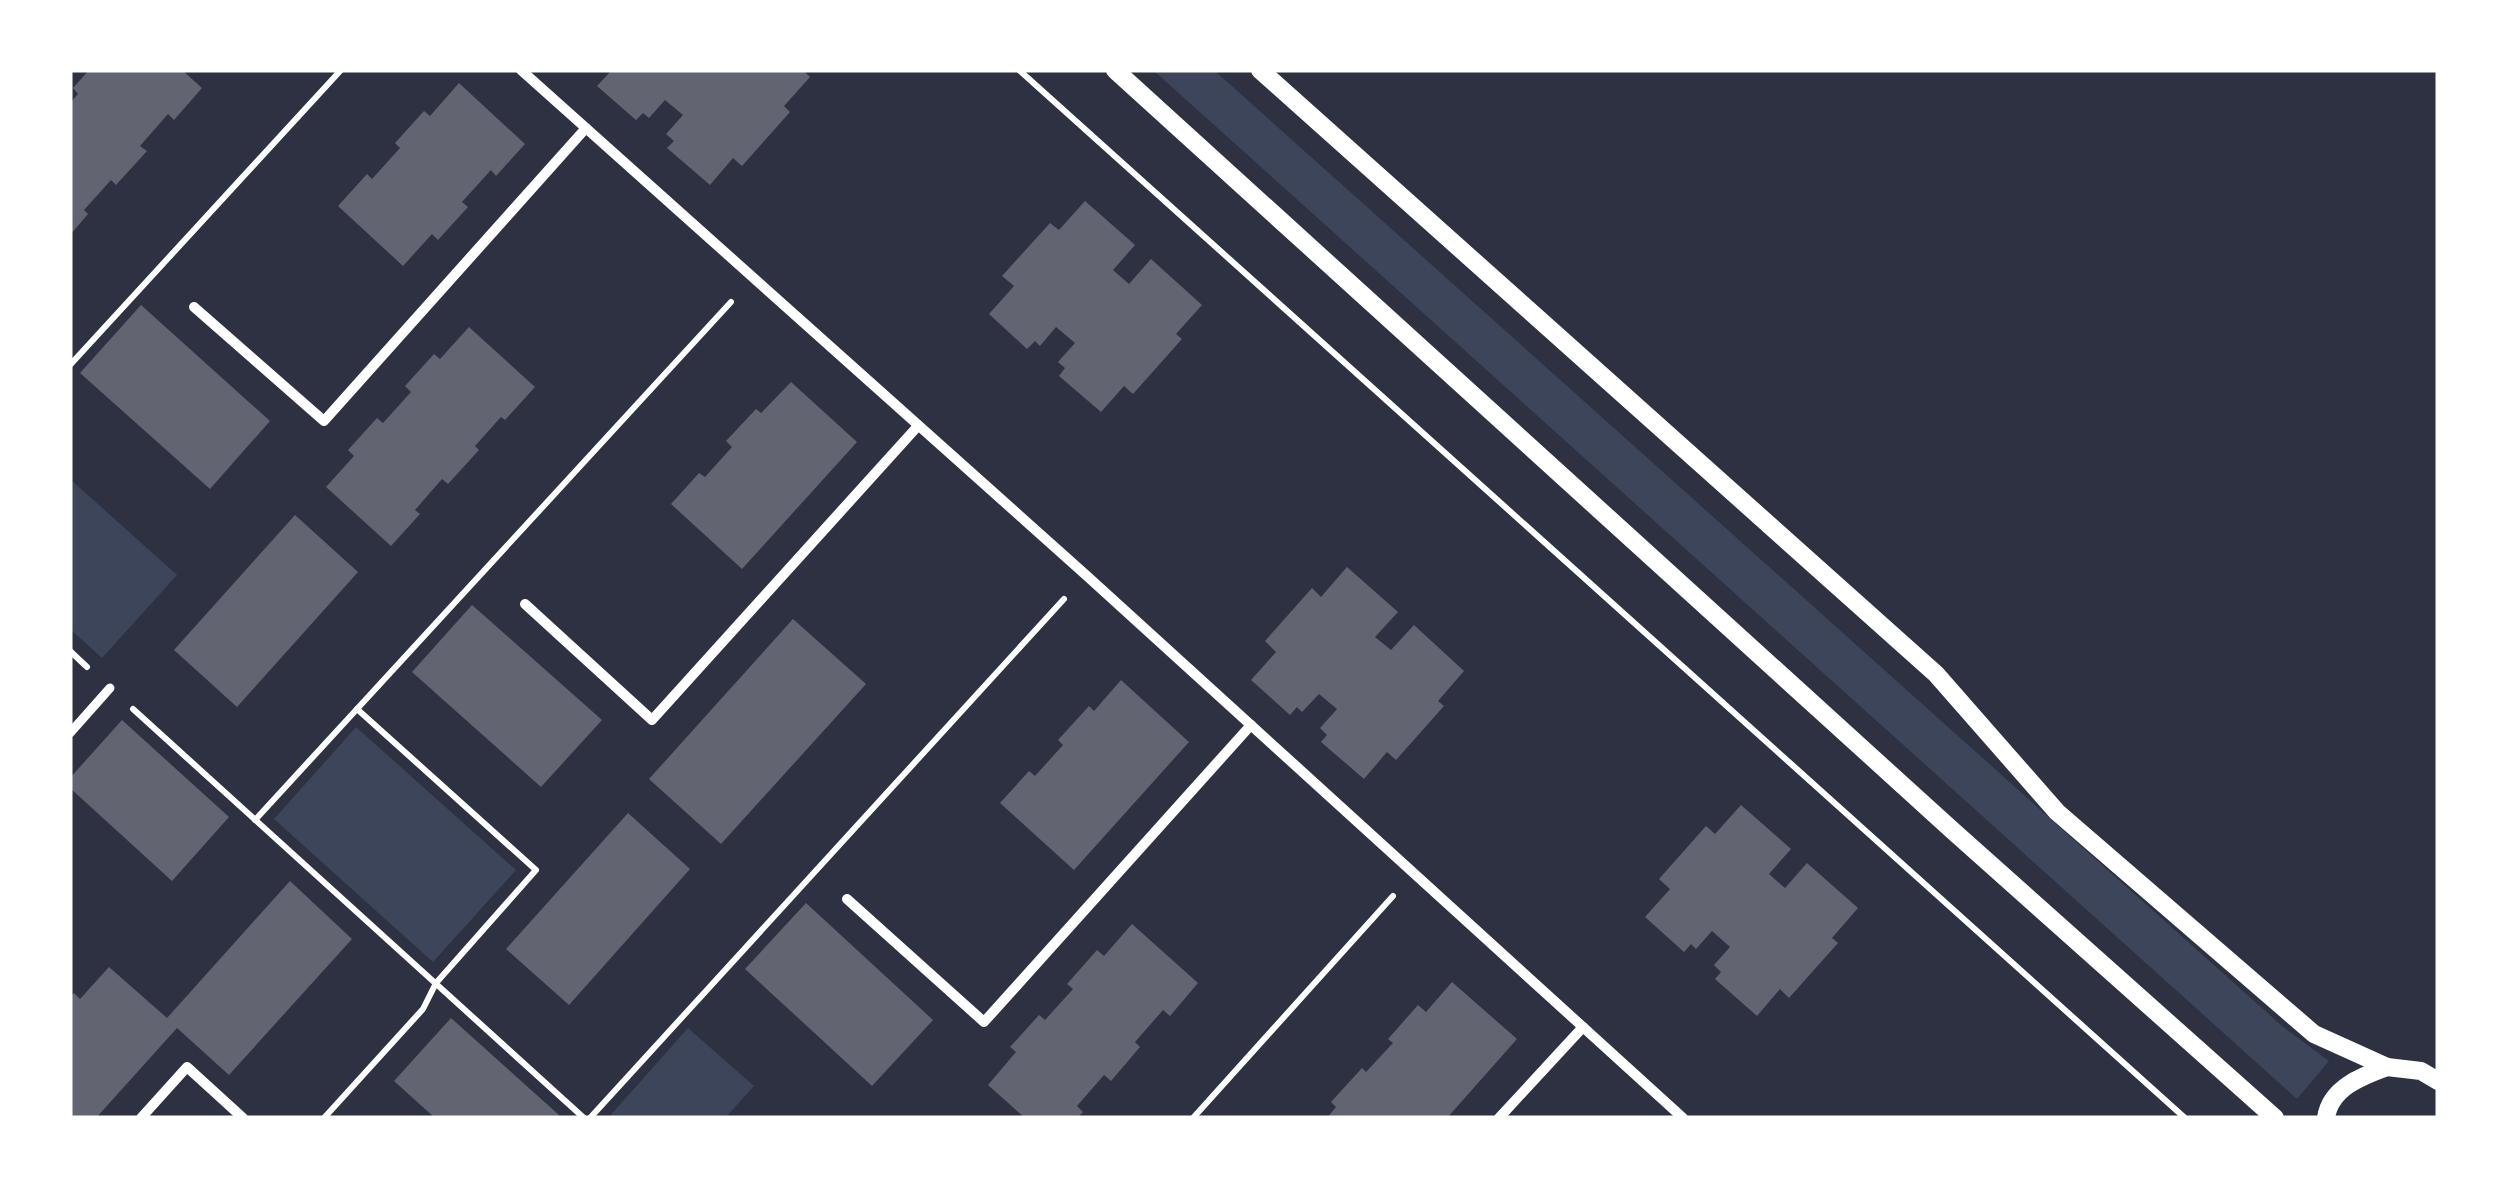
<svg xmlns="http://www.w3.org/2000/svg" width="2508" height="1188" font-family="Lora,serif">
  <rect width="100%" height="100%" fill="#2d3142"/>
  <g fill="#3c4559">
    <polygon points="1153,70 1214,70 2282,1026 2329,1061 2297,1099"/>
    <polygon points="70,479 177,575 102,658 70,629"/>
    <polygon points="356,727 516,870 433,962 274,819"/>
    <polygon points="688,1028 754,1086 725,1118 608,1118"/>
  </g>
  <g fill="#626471">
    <polygon points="89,70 182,70 202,88 174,120 168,114 140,146 147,151 116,185 111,180 84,210 88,214 70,235 70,103 78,94 73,88"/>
    <polygon points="612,70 803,70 810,77 784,106 790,112 742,166 733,158 710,185 667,148 674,141 666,134 683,115 665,100 649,118 643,113 636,120 597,86"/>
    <polygon points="459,83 525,144 496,176 491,170 462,202 468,207 438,240 432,234 403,266 338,206 367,174 372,179 400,148 395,143 424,111 430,116"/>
    <polygon points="1085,201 1135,245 1113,270 1129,284 1151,259 1202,305 1176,334 1182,339 1133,394 1124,386 1101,412 1059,376 1065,368 1058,362 1075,343 1056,327 1040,346 1035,341 1027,349 989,314 1014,286 1002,276 1050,223 1059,230"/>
    <polygon points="141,305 270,421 210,489 80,373"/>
    <polygon points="469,327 535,387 505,420 501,417 475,446 479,450 448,484 442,479 415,510 420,514 391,546 326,487 354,456 348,450 377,418 383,423 411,392 405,386 434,354 440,359"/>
    <polygon points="791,382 857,442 742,569 671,504 699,473 705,477 732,447 726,441 756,409 761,413"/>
    <polygon points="295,515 358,572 237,707 174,650"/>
    <polygon points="1347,567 1398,612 1375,637 1391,650 1414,625 1464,671 1438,701 1444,706 1396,760 1387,752 1364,779 1321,742 1327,735 1320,728 1337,709 1319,694 1302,712 1297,707 1290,715 1251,680 1276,652 1265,641 1312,588 1321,597"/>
    <polygon points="472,605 602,720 541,787 412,672"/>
    <polygon points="793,619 866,684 721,844 649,779"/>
    <polygon points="1121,680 1189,742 1074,870 1000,803 1029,771 1035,776 1063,745 1058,740 1089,706 1094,711"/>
    <polygon points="122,720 229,817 172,881 70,788 70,778"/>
    <polygon points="1741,805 1791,849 1769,874 1785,888 1807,863 1858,908 1832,938 1838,943 1789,998 1780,989 1757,1016 1715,979 1721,972 1714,965 1730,947 1712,931 1696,949 1691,944 1684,952 1645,917 1670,889 1659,879 1706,826 1715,834"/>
    <polygon points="628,813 690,869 569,1005 506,949"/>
    <polygon points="290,881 352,939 229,1075 177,1028 96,1118 70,1118 70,997 74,993 80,999 109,967 167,1018"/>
    <polygon points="806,903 933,1020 872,1086 745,969"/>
    <polygon points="1132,924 1198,983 1170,1016 1163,1010 1135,1042 1140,1047 1111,1081 1104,1075 1077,1106 1083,1112 1077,1118 1025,1118 988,1085 1016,1052 1010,1047 1039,1015 1045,1020 1073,989 1067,984 1097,950 1104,956"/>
    <polygon points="1452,982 1517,1039 1447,1118 1327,1118 1336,1107 1331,1102 1362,1068 1366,1072 1393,1043 1388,1039 1418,1005 1426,1012"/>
    <polygon points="451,1018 559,1115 556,1118 435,1118 394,1081"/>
  </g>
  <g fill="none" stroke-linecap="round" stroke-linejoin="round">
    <g stroke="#fff" stroke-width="6">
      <polyline points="1019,70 2185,1118"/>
      <polyline points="70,365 341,70"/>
      <polyline points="70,651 87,667"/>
      <polyline points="133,709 584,1118"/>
      <polyline points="357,709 731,302"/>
      <polyline points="255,820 357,709 536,870 436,983 423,1009 324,1118"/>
      <polyline points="590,1118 1064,599"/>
      <polyline points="1193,1118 1393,896"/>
    </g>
    <polyline stroke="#fff" stroke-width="9" points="70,733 110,688"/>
    <g stroke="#fff" stroke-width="10">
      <polyline points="521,70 1087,576 1683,1118"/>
      <polyline points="194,307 324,421 586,128"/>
      <polyline points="525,604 652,720 917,427"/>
      <polyline points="847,899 984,1022 1251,725"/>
      <polyline points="141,1118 187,1067 243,1118"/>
      <polyline points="1499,1118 1583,1027"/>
    </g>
    <g stroke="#fff" stroke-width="18">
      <polyline points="1115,70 1952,830 2275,1118"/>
      <polyline points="1260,70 1936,674 2057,812 2314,1034 2387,1067 2421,1071 2438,1081"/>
      <path d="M2326,1118c4,-30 36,-42 61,-51"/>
    </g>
  </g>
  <rect width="2508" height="1188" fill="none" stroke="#ffffff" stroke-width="145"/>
</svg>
